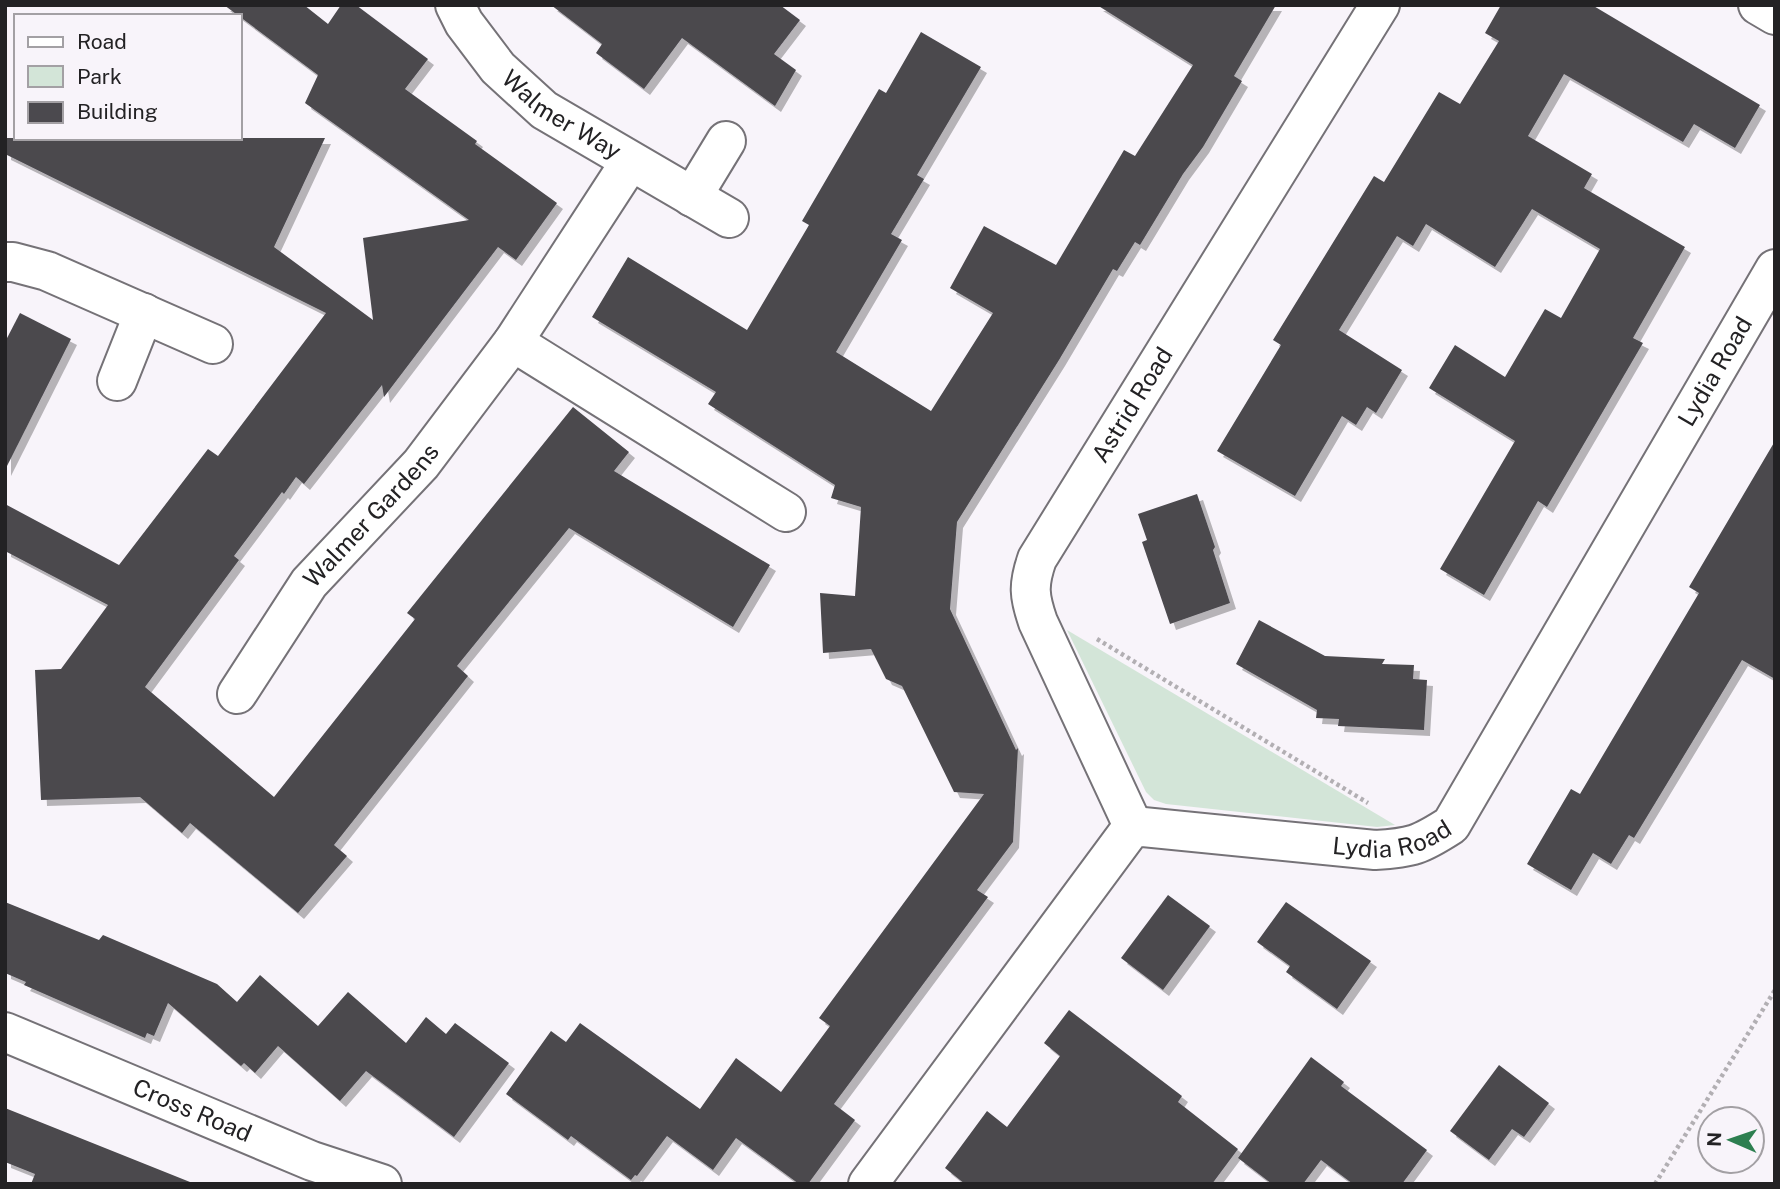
<svg xmlns="http://www.w3.org/2000/svg" width="1780" height="1189" font-family="'Public Sans',sans-serif">
  <defs>
    <filter id="shadow"><feDropShadow dx="6" dy="6" stdDeviation="0" flood-color="#0004"/></filter>
  </defs>
  <rect width="100%" height="100%" fill="#f8f4fa"/>
  <polygon fill="#d3e5d8" points="1067,630 1395,825 1377,827 1166,804 1154,800 1146,792"/>
  <g fill="#4b494e" filter="url(#shadow)">
    <polygon points="224,5 304,5 328,24 341,5 356,5 428,59 405,89 477,141 475,144 557,203 516,260 498,247 384,397 382,385 304,484 296,477 284,494 282,492 234,556 239,560 145,687 274,797 415,619 407,613 573,407 629,452 614,471 770,565 733,627 569,528 457,666 468,676 334,845 347,856 298,913 190,823 182,833 140,797 41,800 35,670 61,669 108,605 5,551 5,504 119,565 208,449 218,456 326,313 5,154 5,138 325,138 274,247 373,320 363,238 469,220 305,103 318,75"/>
    <polygon points="551,5 780,5 800,20 774,54 796,70 775,106 682,38 644,89 596,53 602,44"/>
    <polygon points="1097,5 1276,5 1234,76 1242,81 1203,147 1183,174 1140,245 1135,242 1117,271 1113,269 1059,360 957,522 950,609 1016,750 1018,748 1013,842 977,890 988,897 834,1104 855,1120 808,1184 799,1184 736,1138 713,1170 667,1136 637,1176 635,1175 631,1180 571,1136 568,1140 506,1094 551,1031 566,1042 580,1023 700,1109 736,1058 781,1092 830,1026 819,1018 984,794 954,792 902,686 886,679 871,649 823,653 820,593 855,596 861,507 831,498 835,485 708,404 716,392 592,317 628,257 747,330 809,225 802,221 879,89 886,93 921,32 981,67 917,175 924,179 891,234 902,240 836,352 931,411 993,313 950,288 984,226 1056,265 1124,150 1135,156 1193,65"/>
    <polygon points="1501,5 1592,5 1760,105 1735,148 1694,124 1683,142 1564,74 1528,136 1592,174 1584,188 1685,247 1633,338 1643,343 1547,507 1538,501 1484,595 1440,569 1515,441 1429,388 1455,345 1505,377 1545,309 1561,318 1600,249 1532,209 1495,267 1426,224 1413,246 1397,236 1339,330 1402,370 1376,413 1367,407 1356,425 1342,416 1295,496 1217,451 1281,345 1273,340 1374,176 1384,182 1439,92 1460,104 1499,41 1485,33"/>
    <polygon points="20,313 71,339 5,470 5,342"/>
    <polygon points="1775,441 1775,679 1742,660 1634,838 1629,835 1611,864 1593,853 1571,890 1527,864 1571,789 1580,794 1699,593 1689,587"/>
    <polygon points="1197,494 1215,547 1213,550 1230,603 1170,624 1142,542 1147,540 1138,514"/>
    <polygon points="1259,620 1325,656 1385,659 1382,664 1414,665 1413,679 1427,680 1424,730 1338,726 1339,719 1316,718 1317,710 1236,664"/>
    <polygon points="1168,895 1210,926 1163,990 1121,958"/>
    <polygon points="5,902 99,940 103,935 217,984 237,1002 260,975 318,1026 348,992 406,1043 426,1017 446,1034 455,1023 509,1063 454,1137 366,1071 340,1101 278,1046 255,1073 244,1063 241,1066 168,1003 154,1036 147,1033 145,1038 24,985 26,982 5,973"/>
    <polygon points="1286,902 1371,961 1337,1009 1286,972 1290,966 1257,942"/>
    <polygon points="1069,1010 1182,1096 1178,1102 1238,1149 1212,1184 965,1184 945,1168 987,1111 1007,1127 1060,1056 1044,1043"/>
    <polygon points="1311,1057 1344,1082 1341,1086 1427,1150 1402,1184 1353,1184 1321,1160 1303,1184 1272,1184 1238,1158"/>
    <polygon points="1499,1065 1549,1103 1524,1137 1512,1129 1489,1160 1450,1131"/>
    <polygon points="5,1108 190,1182 189,1184 31,1184 35,1174 5,1162"/>
  </g>
  <g fill="none" stroke-linecap="round" stroke-linejoin="round">
    <g stroke="#757277" stroke-width="42">
      <g id="street">
        <path id="s1" d="M455,5l9,18 34,45 46,42 185,108"/>
        <polyline points="1758,5 1775,15"/>
        <polyline points="692,197 726,141"/>
        <polyline points="5,262 13,262 47,271 213,344"/>
        <polyline points="513,342 786,512"/>
        <polyline points="117,381 144,313"/>
        <path id="s2" d="M237,694l72,-111 112,-119 92,-122 117,-180"/>
        <path id="s3" d="M1133,826l-95,-204c-9,-26 -10,-37 -1,-63l343,-554"/>
        <path id="s4" d="M5,1032l307,129 70,23"/>
        <path id="s5" d="M868,1184l265,-358 242,24c37,-2 45,-5 76,-25l324,-556"/>
      </g>
    </g>
    <g stroke="#b2afb3" stroke-width="4.5" stroke-dasharray="3.5 3.5" stroke-linecap="butt">
      <polyline points="1097,639 1368,803"/>
      <polyline points="1655,1184 1775,990"/>
    </g>
    <use href="#street" stroke="#fff" stroke-width="38"/>
  </g>
  <g text-anchor="middle" stroke-width="7" stroke-linejoin="round" paint-order="stroke">
    <g font-size="24" fill="#232224" stroke="#f8f4fa">
      <text dy="8" stroke="none"><textPath href="#s1" startOffset="156">Walmer Way</textPath></text>
      <text dy="8" stroke="none"><textPath href="#s5" startOffset="1295">Lydia Road</textPath></text>
      <text dy="8" stroke="none"><textPath href="#s3" startOffset="471">Astrid Road</textPath></text>
      <text dy="8" stroke="none"><textPath href="#s2" startOffset="224">Walmer Gardens</textPath></text>
      <text dy="8" stroke="none"><textPath href="#s5" startOffset="707">Lydia Road</textPath></text>
      <text dy="8" stroke="none"><textPath href="#s4" startOffset="203">Cross Road</textPath></text>
    </g>
  </g>
  <rect width="1780" height="1189" fill="none" stroke="#232224" stroke-width="14"/>
  <rect x="14" y="14" width="228" height="126" fill="#f8f4fa" stroke="#a3a0a4" stroke-width="2"/>
  <rect x="28" y="37" width="35" height="10" fill="#ffffff" stroke="#a3a0a4" stroke-width="2"/>
  <text x="77" y="49" font-size="21" fill="#232224">Road</text>
  <rect x="28" y="66" width="35" height="21" fill="#d3e5d8" stroke="#a3a0a4" stroke-width="2"/>
  <text x="77" y="84" font-size="21" fill="#232224">Park</text>
  <rect x="28" y="102" width="35" height="21" fill="#4b494e" stroke="#a3a0a4" stroke-width="2"/>
  <text x="77" y="119" font-size="21" fill="#232224">Building</text>
  <g transform="translate(1731 1140) rotate(272)"><circle r="33" fill="#f8f4fa" stroke="#a3a0a4" stroke-width="2"/>
  <path d="M0-5L12 26L0 18L-12 26Z" fill="#2d7f50"/>
  <text y="-10" font-size="19" font-weight="bold" text-anchor="middle" fill="#232224">N</text>
  </g>
</svg>
